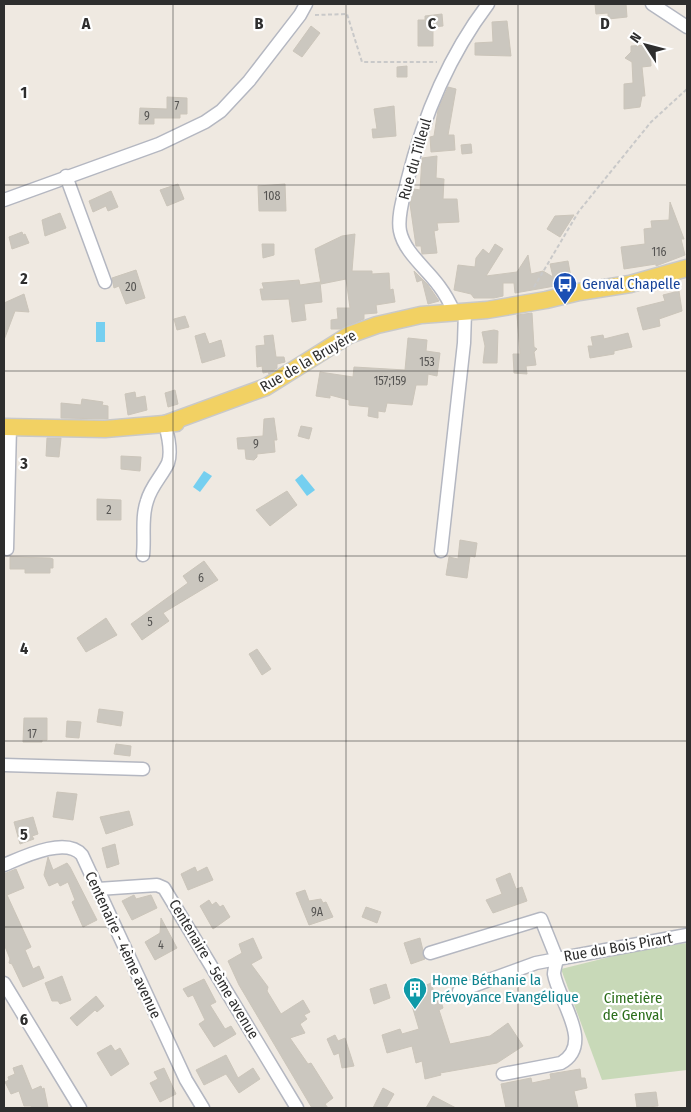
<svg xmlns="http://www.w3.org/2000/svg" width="691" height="1112" font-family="'Fira Sans Condensed',sans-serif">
  <rect width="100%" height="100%" fill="#efe9e1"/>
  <polygon fill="#c8d9b8" points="687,943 687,1070 602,1080 561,969 638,950"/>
  <g fill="#75cff0">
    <rect x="96" y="322" width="9" height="20"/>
    <polygon points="204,471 212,476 200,492 193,487"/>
    <polygon points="302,474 315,490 307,496 295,480"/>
  </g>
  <g fill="#cbc7bf" stroke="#cbc5ba">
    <polygon points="595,4 626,4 627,17 608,19 608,13 596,14"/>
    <polygon points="442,14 443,26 433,27 433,46 418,46 418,20 425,20 425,16"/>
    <polygon points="507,21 511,56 475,55 475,43 493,42 492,22"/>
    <polygon points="311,26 320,33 302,57 293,51"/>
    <polygon points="650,45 651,66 642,67 645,96 642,96 640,107 624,109 624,84 633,83 632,62 625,58 631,52 631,46"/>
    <polygon points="407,66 407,77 397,77 397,67"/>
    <polygon points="448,87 456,89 448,135 454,135 455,150 431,152 430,137 434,136 438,110"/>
    <polygon points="167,97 187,98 187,114 180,114 180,118 154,118 154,124 139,124 140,108 167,109"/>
    <polygon points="394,106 396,136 373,138 372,129 377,129 374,109"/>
    <polygon points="471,144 472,153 462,154 461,145"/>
    <polygon points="437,156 436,178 444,179 443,199 457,199 459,222 437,223 438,230 434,231 437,253 422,254 421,246 416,246 410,204 414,189 420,190 422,158"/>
    <polygon points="178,184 184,199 167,206 160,190"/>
    <polygon points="285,184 286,211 259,211 258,186"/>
    <polygon points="111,191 118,207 108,211 106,206 93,212 89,201"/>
    <polygon points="670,202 684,239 681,239 685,255 656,266 656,264 624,269 621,247 645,244 644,229 652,228 651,221 669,220"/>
    <polygon points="60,213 66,228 45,236 42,220"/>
    <polygon points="574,215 560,237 547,229 555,216"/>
    <polygon points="22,232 23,235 25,234 29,243 12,249 9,237"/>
    <polygon points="355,234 352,271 372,271 372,274 389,273 390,290 393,289 395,302 376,305 377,313 364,314 364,319 340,329 331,329 331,320 338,319 337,308 350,308 346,279 321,284 315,249 342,236"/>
    <polygon points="262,244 274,244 274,255 263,258"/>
    <polygon points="495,244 503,249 486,276 517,272 528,255 531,274 543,271 553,277 550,264 568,261 572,283 515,293 514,283 503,283 503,296 494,298 474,298 471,294 454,290 458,265 475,267 476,258 483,249 489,254"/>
    <polygon points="136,270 145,298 126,304 119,286 114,288 112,278"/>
    <polygon points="414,271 428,285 439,301 428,304 422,280 417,282"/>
    <polygon points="299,280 300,285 320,282 322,302 304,304 306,320 292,322 289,299 262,300 260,289 264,289 262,283"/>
    <polygon points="679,291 682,311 659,319 660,326 643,330 637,308 665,301 663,295"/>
    <polygon points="24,294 29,312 15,311 4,340 4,303"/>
    <polygon points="532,313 534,347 537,349 534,352 536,365 526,366 527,374 514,373 513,354 520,354 517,315"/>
    <polygon points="185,316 189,327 177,330 174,319"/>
    <polygon points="494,330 498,331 497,363 483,363 485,346 482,332"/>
    <polygon points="205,333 209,344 221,340 225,356 202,363 195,336"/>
    <polygon points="628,333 632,347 614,351 614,354 590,358 588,346 593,346 591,337 603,335 604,339"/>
    <polygon points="273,335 276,357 284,357 285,362 277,364 277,368 269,374 268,372 263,373 262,366 257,367 256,346 265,345 264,336"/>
    <polygon points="408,338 427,340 426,351 440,353 437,376 428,374 427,385 416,385 412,405 387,403 385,412 378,411 378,418 368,416 369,407 349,405 349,400 330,395 330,398 316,396 320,372 353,377 354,367 405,370"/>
    <polygon points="175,390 178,404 168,407 165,393"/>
    <polygon points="135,392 136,398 145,396 147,410 128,415 125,394"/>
    <polygon points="82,399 103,402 102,405 108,406 108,419 61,418 61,403 81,405"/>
    <polygon points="274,418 277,440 274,440 275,452 257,454 257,457 254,460 246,459 245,449 238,449 237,438 263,436 264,419"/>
    <polygon points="301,426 312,428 309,439 298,436"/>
    <polygon points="47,438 61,438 59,457 46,456"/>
    <polygon points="121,456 141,457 140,471 121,469"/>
    <polygon points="287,491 297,505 270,526 256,510"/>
    <polygon points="97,499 121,500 121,520 97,520"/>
    <polygon points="460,540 477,543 475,557 470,556 467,578 446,575 449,557 458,559"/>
    <polygon points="10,557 50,558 53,559 53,568 50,568 50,573 25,573 25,569 10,569"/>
    <polygon points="204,561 218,580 163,613 169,621 142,640 131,624 188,583 183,576"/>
    <polygon points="106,618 117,635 86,652 77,638"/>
    <polygon points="257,649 271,669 262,675 249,654"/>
    <polygon points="99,709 123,712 121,726 97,722"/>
    <polygon points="24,718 47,718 47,740 42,740 42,742 23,742"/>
    <polygon points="67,721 81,722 79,738 66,737"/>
    <polygon points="116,744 131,746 130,756 114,754"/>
    <polygon points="57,792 77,794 73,820 53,817"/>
    <polygon points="129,811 133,825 106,834 100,817"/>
    <polygon points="33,817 38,834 32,836 34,839 20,844 14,822"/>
    <polygon points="115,844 119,864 107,868 102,848"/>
    <polygon points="48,857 53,870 67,863 70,867 97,920 83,927 72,902 75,900 68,882 60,886 58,882 49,886 44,875"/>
    <polygon points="195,867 197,872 207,867 213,880 188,890 181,874"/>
    <polygon points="16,869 24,888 7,895 31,947 25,950 33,969 39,966 44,978 23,987 12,964 9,963 10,959 4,944 4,874"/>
    <polygon points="510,873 516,889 522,887 527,901 493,913 486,900 502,894 496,879"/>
    <polygon points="305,890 309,901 321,899 323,903 326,902 333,917 309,925 296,893"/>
    <polygon points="134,895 136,899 151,895 157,908 132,920 122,901"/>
    <polygon points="209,900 212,905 216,902 220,907 223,905 230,917 213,929 200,906"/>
    <polygon points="366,907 381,912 377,923 362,917"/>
    <polygon points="161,918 177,948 155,960 145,942 160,933"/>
    <polygon points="253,938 262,958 251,964 268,987 267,991 281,1014 303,1000 310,1012 304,1015 307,1019 300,1024 305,1033 290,1038 308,1064 311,1063 333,1098 325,1104 328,1108 312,1108 239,985 228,961 242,953 239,944"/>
    <polygon points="420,938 425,959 411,964 404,943"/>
    <polygon points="62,976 71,1000 60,1004 58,1001 52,1001 45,983"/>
    <polygon points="204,979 216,1002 210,1005 225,1029 231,1026 236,1034 214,1047 199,1024 205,1020 193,995 188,997 183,989"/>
    <polygon points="431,983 434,992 438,991 443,1008 439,1010 450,1044 490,1036 508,1023 523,1046 497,1063 440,1073 441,1075 425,1079 422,1061 416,1063 412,1046 387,1053 382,1035 400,1029 402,1034 419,1029 407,989 421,984 422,987"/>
    <polygon points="386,984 390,998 374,1004 370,989"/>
    <polygon points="96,996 104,1006 97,1012 95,1010 77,1026 70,1018"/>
    <polygon points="335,1035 338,1041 345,1038 354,1066 342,1068 339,1053 334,1055 327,1039"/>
    <polygon points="111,1045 115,1051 120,1048 129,1064 111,1076 97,1053"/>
    <polygon points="226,1055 238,1078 253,1068 260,1079 239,1093 226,1074 204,1085 196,1070"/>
    <polygon points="22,1065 32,1090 41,1086 42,1089 44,1088 48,1108 32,1108 31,1106 24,1106 19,1091 11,1094 5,1082 9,1080 8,1077 15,1074 13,1068"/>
    <polygon points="164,1068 176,1094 160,1102 150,1083 158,1079 154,1072"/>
    <polygon points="580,1069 581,1078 585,1078 587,1088 574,1091 578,1108 506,1108 501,1084 531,1078 532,1083 551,1079 550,1074"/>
    <polygon points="383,1088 394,1094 386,1108 373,1108"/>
    <polygon points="656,1092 658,1106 637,1108 635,1094"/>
    <polygon points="433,1096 456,1108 426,1108"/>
  </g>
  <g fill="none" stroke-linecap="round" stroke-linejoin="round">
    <g stroke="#b4b7c1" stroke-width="15">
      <g id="minor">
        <polyline points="652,4 687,27"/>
        <polyline points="66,176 105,282"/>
        <polyline points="4,200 159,144 205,122 221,111 249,81 300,15 306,4"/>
        <path d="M454,312c-4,-9 -9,-18 -15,-26 -12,-17 -35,-34 -39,-55 -3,-15 4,-35 7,-49 16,-65 41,-125 81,-178"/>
        <polyline points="7,549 10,427"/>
        <polyline points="441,551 464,343 465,312"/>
        <path d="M143,555c2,-18 -2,-37 4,-54 4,-15 15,-25 21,-38 4,-11 0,-28 -3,-39"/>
        <polyline points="4,765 143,769"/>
        <path d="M4,865c19,-8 62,-29 78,-10l104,225 17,28"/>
        <polyline points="98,889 157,885 164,888 297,1108"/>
        <polyline points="430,953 541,919 557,959 687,935"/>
        <polyline points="4,983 80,1108"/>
        <path d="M459,991l77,-28 21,-4c-1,5 -3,11 -3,15 4,26 41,70 7,89l-58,11"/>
      </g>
    </g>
    <g stroke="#c9c9c9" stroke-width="19">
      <g id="major">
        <polyline points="165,424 266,387 349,335 377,325 421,315 487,310 546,300 579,292 630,284 687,268"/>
        <polyline points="4,427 105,429 176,423"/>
      </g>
    </g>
    <g stroke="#c9c9c9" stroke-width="2" stroke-dasharray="4 2.5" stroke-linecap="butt">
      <polyline points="315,15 347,14 362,62 437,62"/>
      <polyline points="534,287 579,211 651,122 687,89"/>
    </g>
    <use href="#minor" stroke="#fff" stroke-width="12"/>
    <use href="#major" stroke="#f2d163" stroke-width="16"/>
  </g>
  <path fill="none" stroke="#2e2e2e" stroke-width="1" stroke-opacity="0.55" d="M173,4v1104M346,4v1104M518,4v1104M4,185h683M4,371h683M4,556h683M4,741h683M4,927h683"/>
  <defs>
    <g id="bus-pin" transform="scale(1.25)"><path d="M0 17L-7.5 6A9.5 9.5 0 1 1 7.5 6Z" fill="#1a4fb4" stroke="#fff"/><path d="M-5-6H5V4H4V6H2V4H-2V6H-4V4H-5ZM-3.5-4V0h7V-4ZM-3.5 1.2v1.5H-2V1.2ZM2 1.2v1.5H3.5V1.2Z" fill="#fff"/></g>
    <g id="building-pin" transform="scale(1.25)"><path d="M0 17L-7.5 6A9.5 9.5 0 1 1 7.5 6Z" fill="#0f9aa8" stroke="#fff"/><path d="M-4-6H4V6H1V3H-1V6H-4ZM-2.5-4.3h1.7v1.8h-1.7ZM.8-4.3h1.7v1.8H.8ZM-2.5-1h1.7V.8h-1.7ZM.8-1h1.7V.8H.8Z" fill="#fff"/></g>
  </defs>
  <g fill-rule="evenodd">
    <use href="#bus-pin" x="565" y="284"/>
    <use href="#building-pin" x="415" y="989"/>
  </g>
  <g text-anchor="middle" stroke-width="4.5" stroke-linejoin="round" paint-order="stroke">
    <g font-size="12" fill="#555452">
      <text x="177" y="110">7</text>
      <text x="147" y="120">9</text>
      <text x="272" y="200">108</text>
      <text x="659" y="256">116</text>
      <text x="131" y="291">20</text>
      <text x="427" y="366">153</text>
      <text x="390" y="385">157;159</text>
      <text x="256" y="448">9</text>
      <text x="109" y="514">2</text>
      <text x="201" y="582">6</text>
      <text x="150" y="626">5</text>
      <text x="32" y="738">17</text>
      <text x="317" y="916">9A</text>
      <text x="161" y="949">4</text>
    </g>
    <g font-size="15" fill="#2e2e2e" stroke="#fff">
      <text transform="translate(415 159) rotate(-74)" y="5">Rue du Tilleul</text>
      <text transform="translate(308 361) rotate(-30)" y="5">Rue de la Bruyère</text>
      <text transform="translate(123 945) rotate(65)" y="5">Centenaire - 4ème avenue</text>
      <text transform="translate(618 947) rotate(-10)" y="5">Rue du Bois Pirart</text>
      <text transform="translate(214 969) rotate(59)" y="5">Centenaire - 5ème avenue</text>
    </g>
    <g font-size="15" fill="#164399" stroke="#fff" text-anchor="start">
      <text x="582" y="289">Genval Chapelle</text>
    </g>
    <g font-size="15" fill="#0d838f" stroke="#fff" text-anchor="start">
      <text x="432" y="985">Home Béthanie la<tspan x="432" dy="17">Prévoyance Evangélique</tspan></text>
    </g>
    <g font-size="15" fill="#2c6e1b" stroke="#fff">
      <text x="633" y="1003">Cimetière<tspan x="633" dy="17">de Genval</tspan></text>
    </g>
  </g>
  <g font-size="16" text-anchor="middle" font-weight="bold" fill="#2e2e2e" stroke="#fff" stroke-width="4.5" stroke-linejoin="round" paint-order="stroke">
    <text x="86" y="29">A</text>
    <text x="259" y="29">B</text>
    <text x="432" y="29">C</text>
    <text x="605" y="29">D</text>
    <text x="24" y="98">1</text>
    <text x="24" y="284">2</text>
    <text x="24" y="469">3</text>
    <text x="24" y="654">4</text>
    <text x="24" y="840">5</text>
    <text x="24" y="1025">6</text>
  </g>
  <rect width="691" height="1112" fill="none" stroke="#2e2e2e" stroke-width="10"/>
  <g transform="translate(646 45) rotate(306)" stroke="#ffffff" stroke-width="4" paint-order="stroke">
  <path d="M0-4L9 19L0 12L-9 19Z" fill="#2e2e2e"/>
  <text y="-8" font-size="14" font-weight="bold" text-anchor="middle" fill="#2e2e2e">N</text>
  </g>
</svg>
